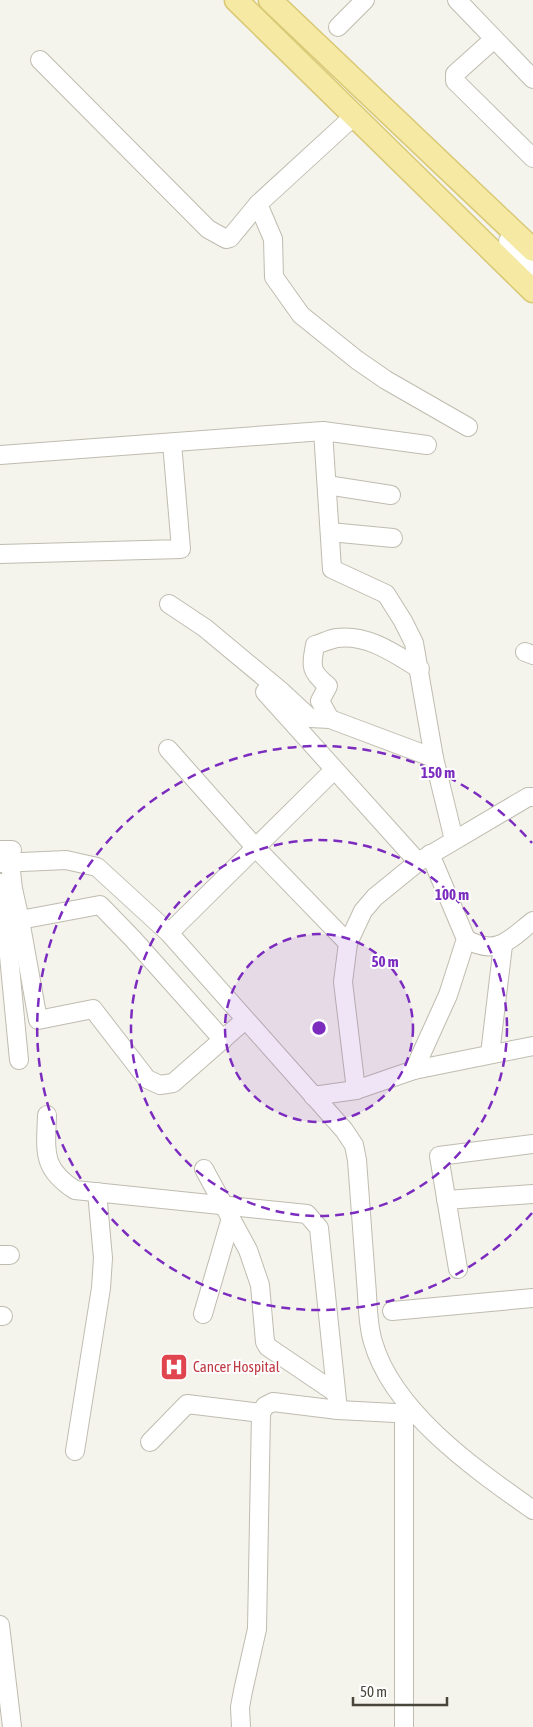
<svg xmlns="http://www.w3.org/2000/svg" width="533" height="1727" font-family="'Asap Condensed',sans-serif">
  <rect width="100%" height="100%" fill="#f4f3ec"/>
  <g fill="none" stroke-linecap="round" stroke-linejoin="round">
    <g stroke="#bfbcaf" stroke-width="20">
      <g id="minor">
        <polyline points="457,0 533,79"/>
        <polyline points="338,27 365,0"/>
        <polyline points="494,39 455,74 455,81 533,158"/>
        <polyline points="40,60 208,229 226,239 230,238 258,204"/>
        <polyline points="354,116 258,204 273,239 274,277 301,315 357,360 386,380 468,427"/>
        <polyline points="508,241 533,266"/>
        <polyline points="323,431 332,569 386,594 403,621 414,643 434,758 454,840"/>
        <polyline points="0,455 323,431 427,445"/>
        <polyline points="327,485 391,495"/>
        <polyline points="330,532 393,538"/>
        <polyline points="0,554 181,549 172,443"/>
        <polyline points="169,604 205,628 282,692 310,718 330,719 434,758"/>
        <polyline points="525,652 533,655"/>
        <polyline points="265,692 418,862"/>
        <path d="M330,719l-10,-18 8,-15c-18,-15 -17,-19 -13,-41 7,-2 15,-6 22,-7 31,-4 58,16 83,31"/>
        <polyline points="168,749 255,847 348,943"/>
        <polyline points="0,850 12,850"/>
        <polyline points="10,862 13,889 20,920 38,1020 93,1009 147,1079 160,1085 173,1083 245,1020"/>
        <path d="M0,863l66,-3 31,7 72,66 175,197 10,15 3,15c3,40 6,81 9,121 2,20 1,42 7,61 20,70 102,127 160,168"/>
        <polyline points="2,883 19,1060"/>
        <polyline points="20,920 100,905 133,939 223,1040"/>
        <polyline points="169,933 334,770"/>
        <path d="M466,939c31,18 44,0 67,-18"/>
        <polyline points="490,1054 503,945"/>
        <polyline points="414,1070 448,995 466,939 430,854"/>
        <polyline points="356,1090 343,982 348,943 363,911 375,897 418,862 528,797 533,797"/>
        <polyline points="313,1096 356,1090 414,1070 533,1046"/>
        <path d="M47,1115c-1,36 -6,53 28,75l232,24 12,14 19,182"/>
        <polyline points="204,1169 248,1250 260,1285 265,1342 268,1347 336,1393"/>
        <polyline points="446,1200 533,1194"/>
        <polyline points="0,1255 10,1255"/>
        <polyline points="458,1269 439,1156 533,1144"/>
        <polyline points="392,1311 533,1298"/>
        <polyline points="203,1314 231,1218"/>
        <polyline points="0,1316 3,1316"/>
        <polyline points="150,1442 187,1404 261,1413 265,1406 273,1402 338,1410 414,1414"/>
        <polyline points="75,1451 101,1288 103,1258 97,1192"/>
        <polyline points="0,1625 12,1727"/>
        <polyline points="241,1727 240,1707 243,1691 257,1629 261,1413"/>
        <polyline points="404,1727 404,1414"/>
      </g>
    </g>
    <g stroke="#d9c975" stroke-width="25">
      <g id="major">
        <polyline points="236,0 533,291"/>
        <polyline points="270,0 533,250"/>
      </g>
    </g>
    <use href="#minor" stroke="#fff" stroke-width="18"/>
    <use href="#major" stroke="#f5e9a4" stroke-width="22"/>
  </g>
  <circle cx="319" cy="1028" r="94" fill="#7b2cbf" fill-opacity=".12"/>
  <g fill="none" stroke="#7b2cbf" stroke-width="2.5" stroke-dasharray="9 6">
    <circle cx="319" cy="1028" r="94"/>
    <circle cx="319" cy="1028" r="188"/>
    <path d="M532 1213A282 282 0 1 1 532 843"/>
  </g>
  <defs>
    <g id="hospital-square" transform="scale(1.4375)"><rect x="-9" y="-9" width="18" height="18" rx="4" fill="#e0444e" stroke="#fff"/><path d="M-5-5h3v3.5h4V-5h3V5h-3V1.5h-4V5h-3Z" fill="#fff"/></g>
  </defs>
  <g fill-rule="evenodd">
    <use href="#hospital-square" x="174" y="1367"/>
  </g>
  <g text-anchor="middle" stroke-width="4" stroke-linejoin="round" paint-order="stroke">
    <g font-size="15" fill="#be3a42" stroke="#fff" text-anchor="start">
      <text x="193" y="1372">Cancer Hospital</text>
    </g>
  </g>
  <circle cx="319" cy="1028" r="8" fill="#7b2cbf" stroke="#fff" stroke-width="2.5"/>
  <g font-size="15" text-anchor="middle" font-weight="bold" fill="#7b2cbf" stroke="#fff" stroke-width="4" stroke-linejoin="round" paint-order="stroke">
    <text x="438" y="778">150 m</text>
    <text x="452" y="900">100 m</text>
    <text x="385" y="967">50 m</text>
  </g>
  <path d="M353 1697v8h94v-8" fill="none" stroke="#48453a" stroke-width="2.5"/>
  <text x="360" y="1697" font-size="15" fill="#48453a" stroke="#ffffff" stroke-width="4" paint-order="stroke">50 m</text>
</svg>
